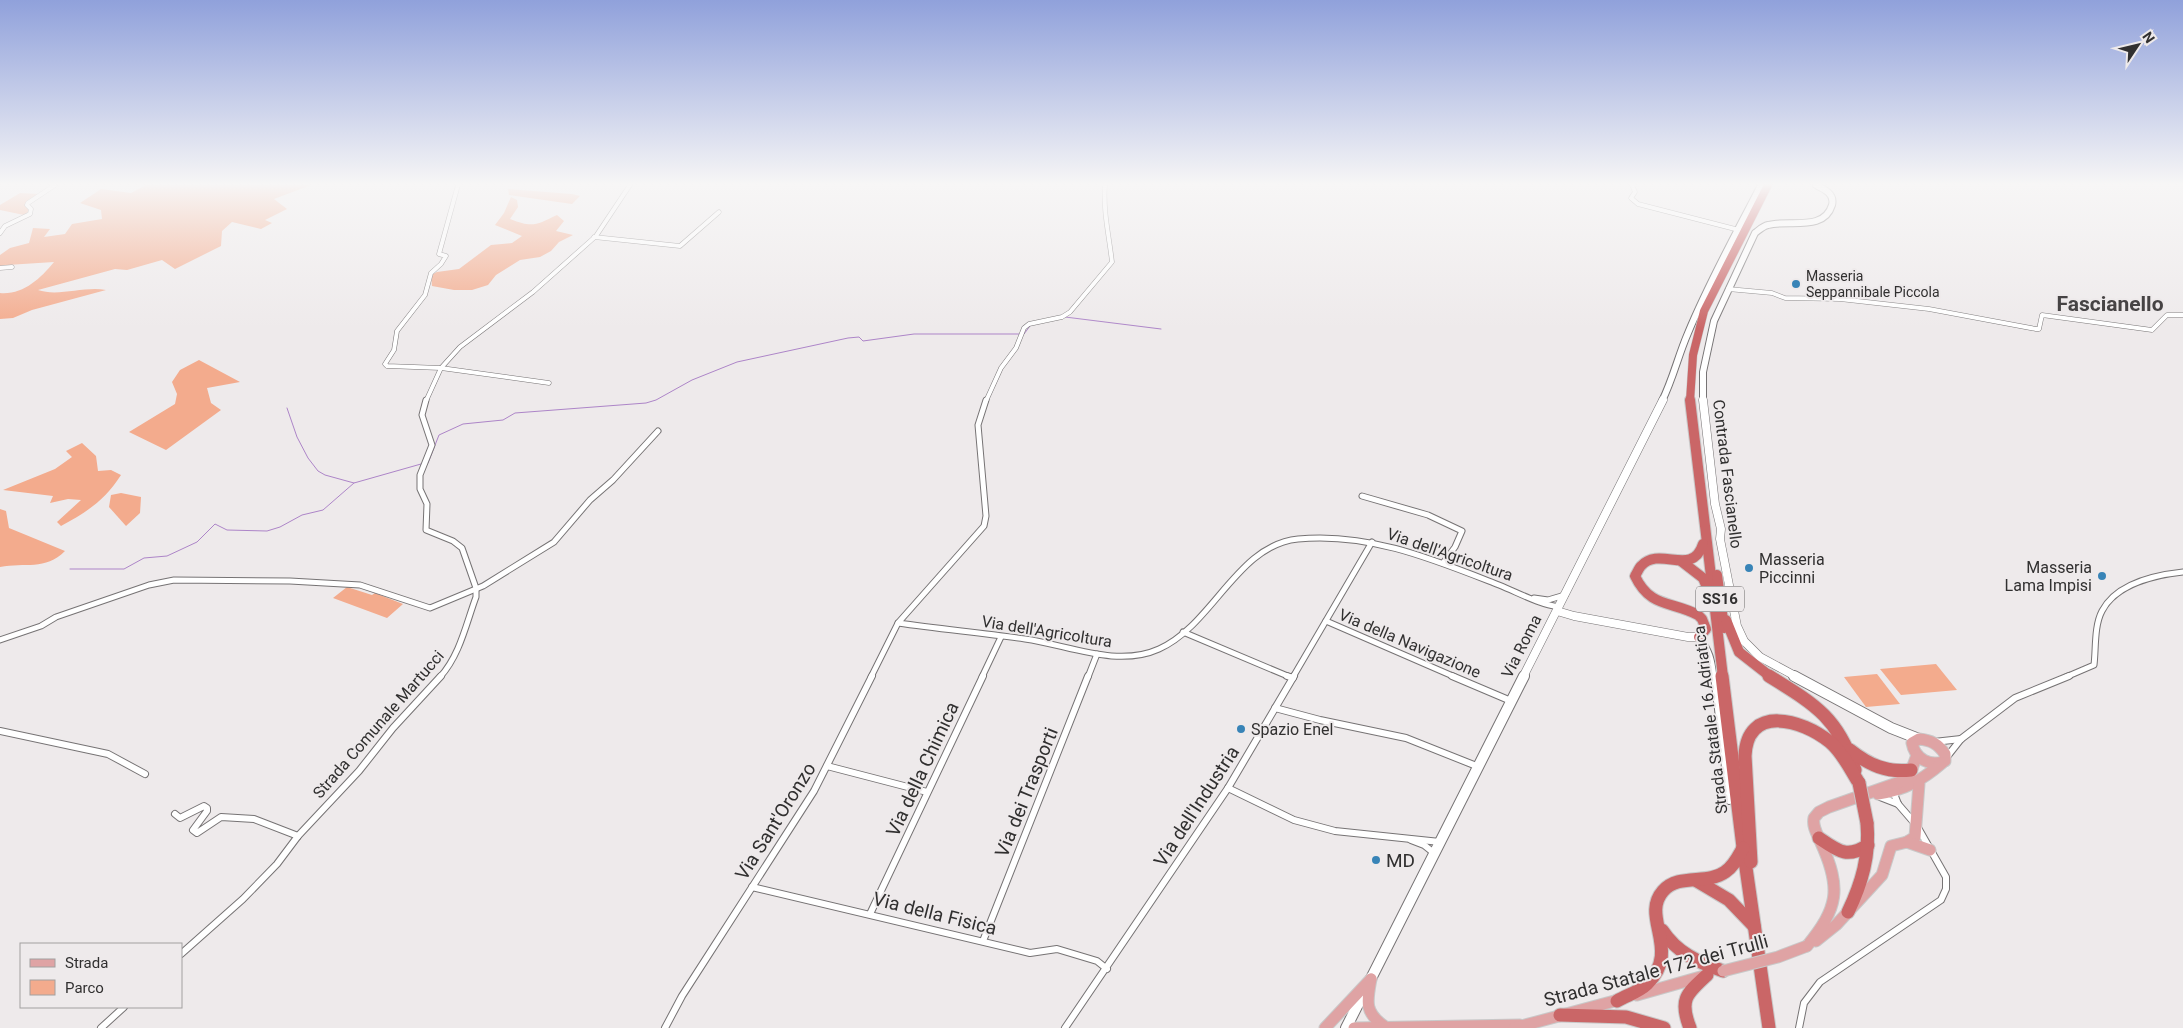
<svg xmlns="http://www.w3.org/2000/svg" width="2183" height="1028" font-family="Roboto,sans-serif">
  <rect width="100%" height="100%" fill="#eeeaeb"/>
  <g fill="#f3ab8d">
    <path d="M146,185h165l-37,14 13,10 -22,11 7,3 -11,6 -29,-7 -10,9 -1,15 -46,23 -13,-9 -35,10 -12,-1 -77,21c20,7 46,-4 68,0l-74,20 -19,8 -13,1v-26c23,2 40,-14 54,-31l-47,3 -7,3v-13l10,-7 19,-5 4,-15 17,1 -6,8 21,-3 7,-10 30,-5 -1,-9 -21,-7 21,-14 30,4z"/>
    <polygon points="508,189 572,194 580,196 572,204 509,195"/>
    <polygon points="20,193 40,194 26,203 29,210 27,213 24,215 0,210 0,205"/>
    <path d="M511,197l6,3 1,7 -8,12c23,9 26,6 47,-4l7,6 -8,10 17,4 -14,7 -8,9 -11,6 -20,3 -24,15 -8,10 -16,5h-18l-22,-4 -1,-11 6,-3 22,-3 32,-24 21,-2 10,-7 -27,-11 9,-12z"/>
    <polygon points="199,360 240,382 207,388 211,403 221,410 166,450 129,432 175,404 177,394 172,382 180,370"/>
    <path d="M82,443l14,13 2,15 13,-1 10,5c-16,25 -34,37 -60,51l-4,-4 24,-22 -13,-1 -18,4 3,-7 -50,-6 52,-21 17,-12 -6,-6z"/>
    <polygon points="121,493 141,497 140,513 126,526 109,507 111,495"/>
    <path d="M0,509l6,2 3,17 56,23c-20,20 -40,11 -65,16z"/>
    <polygon points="347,587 372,595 375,593 403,604 387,618 333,598"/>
    <polygon points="1936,664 1957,690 1901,695 1880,669"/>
    <polygon points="1877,674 1900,704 1866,707 1844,677"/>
  </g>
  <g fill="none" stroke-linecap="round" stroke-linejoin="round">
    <g stroke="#ad85c8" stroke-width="1">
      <polyline points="1065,317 1161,329"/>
      <polyline points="1024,334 1030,326"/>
      <polyline points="287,408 297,437 308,458 318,471 325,475 354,483 421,464"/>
      <polyline points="428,463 439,435 463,424 503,420 515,413 646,403 656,400 692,380 737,362 848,338 859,337 863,341 914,334 1020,334"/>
      <polyline points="70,569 124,569 144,558 167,556 197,542 215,524 227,530 267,531 280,527 302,515 323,510 354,483"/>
    </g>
    <g stroke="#767374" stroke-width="5">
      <g id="street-far2">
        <polyline points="458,185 439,254 446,256 441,264 431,273 425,295 397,331 394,350 385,364 387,366 441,368 549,383"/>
        <polyline points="1632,185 1635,192 1631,198 1638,204 1739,230"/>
        <polyline points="0,233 5,226 30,214 31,209 27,205 28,203 55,185"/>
        <polyline points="594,237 680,246 719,212"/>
        <polyline points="0,268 12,267"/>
        <polyline points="1728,289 1772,293 1785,298 1840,299 1929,309 2036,329 2039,329 2042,315 2152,330 2167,315 2183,315"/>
        <polyline points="426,401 441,368 460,347 533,292 596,236 630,185"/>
        <path d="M986,401l15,-33 15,-20 8,-20 5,-4 33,-7 8,-5 42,-50c-3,-27 -9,-50 -7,-77"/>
      </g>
    </g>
    <g stroke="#767374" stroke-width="7">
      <g id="street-far1">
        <path d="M426,400l-4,15 10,30 -12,30v14l7,15 -1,26 27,11 9,7 14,40v9c-10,27 -16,58 -36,80"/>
        <polyline points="1362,496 1428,515 1462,531 1455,547 1443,563"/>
        <polyline points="1534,598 1548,600 1565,595"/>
        <polyline points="1326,621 1455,677"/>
        <path d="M898,623c42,6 85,10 127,16 43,6 92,29 134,10 54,-24 78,-104 139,-110 71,-7 137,21 201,46 20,8 39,19 60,22"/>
        <polyline points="1183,632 1290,677"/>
        <path d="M1699,637c11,13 13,23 15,40"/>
        <polyline points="0,640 41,626 56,617 149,585 174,580 290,581 360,585 430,608 483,586 554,542 590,500 613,480 658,431"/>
        <polyline points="871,677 898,623 984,526 986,516 978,425 986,400"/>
        <polyline points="982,677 1001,637"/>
        <polyline points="1088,677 1097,654"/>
        <polyline points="1293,677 1372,542"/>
        <path d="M2066,677l28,-12c2,-16 0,-39 8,-54 14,-27 53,-36 81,-39"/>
      </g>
    </g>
    <g stroke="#767374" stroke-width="8">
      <g id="street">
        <polyline points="1287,676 1293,678"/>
        <polyline points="1452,676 1511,701"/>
        <polyline points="1714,676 1729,801"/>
        <polyline points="1275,708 1320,720 1406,738 1479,767"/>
        <polyline points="0,731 108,754 145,774"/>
        <polyline points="1934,742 1961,739"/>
        <polyline points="1946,758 1961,739 2015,698 2069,676"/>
        <polyline points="827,766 927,792"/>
        <polyline points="1228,788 1294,820 1335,831 1440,842"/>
        <polyline points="1880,797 1898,804"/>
        <polyline points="175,814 180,818 204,806 207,808 207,811 193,830 197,833 221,817 254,819 298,836"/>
        <polyline points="1411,840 1424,845 1434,853"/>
        <polyline points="752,887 1030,953 1057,949 1097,961 1107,969"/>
        <polyline points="870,914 983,676"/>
        <polyline points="983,941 1088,676"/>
        <polyline points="181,954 243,899 277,864 298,836 359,771 393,728 441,676"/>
        <polyline points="101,1028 124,1007"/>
        <polyline points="665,1028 682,996 814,791 872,676"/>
        <polyline points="1065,1028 1228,788 1294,676"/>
        <polyline points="1799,1028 1804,1003 1820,982 1941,900 1946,889 1946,877 1917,826 1898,804 1893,791"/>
      </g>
    </g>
    <g stroke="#767374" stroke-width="8">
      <g id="secondary-far2">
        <path d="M1662,401c11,-22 16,-45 26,-68 21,-51 48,-99 73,-148"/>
        <path d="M1703,401v-29l11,-51 41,-88c4,-3 8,-7 13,-8 21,-6 56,7 64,-20 3,-11 -8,-16 -16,-20"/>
      </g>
    </g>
    <g stroke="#767374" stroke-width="9">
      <g id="secondary-far1">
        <polyline points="1703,400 1715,504 1721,529 1720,539 1737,626 1744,641 1760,657 1797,677"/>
        <polyline points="1557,611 1574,616 1688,637 1699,637"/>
        <polyline points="1523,677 1663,400"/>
      </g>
    </g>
    <g stroke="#767374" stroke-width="12">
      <g id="secondary">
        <polyline points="1794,676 1891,728 1919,739"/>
        <polyline points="1346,1028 1524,676"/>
      </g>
    </g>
    <g stroke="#c9c9c9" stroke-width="13">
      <g id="primary">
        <path d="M1919,739c12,1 19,5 26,15v7c-15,6 -30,-2 -33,-18z"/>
        <path d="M1878,794c27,-4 44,-14 64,-31"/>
        <polyline points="1907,842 1915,837 1919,784"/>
        <polyline points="1816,941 1836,925 1882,875 1891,846 1907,842 1930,850"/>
        <path d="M1807,946c31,-38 35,-57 14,-103 -3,-8 -9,-16 -7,-25l5,-6 10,-5 71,-25 10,-8 7,-19"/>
        <path d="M1371,979c-4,22 -7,33 13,47"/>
        <polyline points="1637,995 1704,976"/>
        <polyline points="1325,1028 1371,979"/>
        <polyline points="1354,1028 1520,1025"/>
        <polyline points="1514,1028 1622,999"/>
      </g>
    </g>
    <g stroke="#c9c9c9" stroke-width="9">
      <polyline id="highway-far2" points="1690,401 1693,355 1704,311 1768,185"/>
    </g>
    <g stroke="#c9c9c9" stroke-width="12">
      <g id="highway-far1">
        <polyline points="1690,400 1723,677"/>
        <polyline points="1681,561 1703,578 1709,592"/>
        <polyline points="1717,575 1724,628"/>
        <polyline points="1726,620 1739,652 1771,677"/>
        <path d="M1699,637l7,-8 -4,-10 -4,-4c-26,-14 -48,-7 -63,-39 2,-3 4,-8 6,-10 19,-21 51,12 62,-22"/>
      </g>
    </g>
    <g stroke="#c9c9c9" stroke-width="15">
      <g id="highway">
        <polyline points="1722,676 1743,847 1769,1028"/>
        <path d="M1769,676c45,28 69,41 86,94"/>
        <path d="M1850,750c19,15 37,23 61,20"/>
        <path d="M1819,838c19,13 28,21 49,7"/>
        <path d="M1751,862l-6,-106c2,-52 57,-37 85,-14 13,11 20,27 29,41"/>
        <polyline points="1697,881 1729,900 1754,926"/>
        <path d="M1848,912c14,-29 22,-57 19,-89"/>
        <path d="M1662,930c15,23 36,32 61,41"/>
        <path d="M1617,1001c10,-6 22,-9 30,-17 35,-34 -7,-67 16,-93 16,-18 44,-6 62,-19 9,-6 13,-15 18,-24"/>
        <polyline points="1560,1015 1626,1017 1664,1028"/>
        <path d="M1690,1028c-11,-28 -4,-34 17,-53"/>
      </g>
    </g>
    <use href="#street-far2" stroke="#fff" stroke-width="4"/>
    <use href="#street-far1" stroke="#fff" stroke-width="5"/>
    <use href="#street" stroke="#fff" stroke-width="6"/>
    <use href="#secondary-far2" stroke="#fff" stroke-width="6"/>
    <use href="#secondary-far1" stroke="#fff" stroke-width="8"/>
    <use href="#secondary" stroke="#fff" stroke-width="10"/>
    <use href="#primary" stroke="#dfa3a4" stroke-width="11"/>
    <use href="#highway-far2" stroke="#ca6667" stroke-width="8"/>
    <use href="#highway-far1" stroke="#ca6667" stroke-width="10"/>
    <use href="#highway" stroke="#ca6667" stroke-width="13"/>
    <g stroke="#c9c9c9" stroke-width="13" stroke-linecap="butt">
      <polyline id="primary-bridge" points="1723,971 1778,957 1807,946"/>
    </g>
    <g stroke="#c9c9c9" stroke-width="15" stroke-linecap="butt">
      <polyline id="highway-bridge" points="1859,783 1867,823"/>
    </g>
    <use href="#primary-bridge" stroke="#dfa3a4" stroke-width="11"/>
    <use href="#highway-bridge" stroke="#ca6667" stroke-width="13"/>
  </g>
  <linearGradient id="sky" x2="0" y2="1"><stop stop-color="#90a1db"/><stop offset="0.56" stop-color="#f7f6f6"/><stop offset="1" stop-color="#f7f6f6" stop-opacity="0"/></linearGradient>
  <rect width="2183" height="329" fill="url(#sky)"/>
  <g fill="#3884b7" stroke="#eeeaeb" stroke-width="2">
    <circle cx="1796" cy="284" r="5"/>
    <circle cx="1749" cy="568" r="5"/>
    <circle cx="2102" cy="576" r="5"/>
    <circle cx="1241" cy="729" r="5"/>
    <circle cx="1376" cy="860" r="5"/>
  </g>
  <g text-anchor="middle" stroke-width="4" stroke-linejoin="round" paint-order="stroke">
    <g font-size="14" fill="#313030" stroke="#eeeaeb" text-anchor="start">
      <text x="1806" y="281">Masseria<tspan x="1806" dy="16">Seppannibale Piccola</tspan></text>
    </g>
    <rect fill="#eeeaeb" stroke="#6a6868" stroke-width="1" x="1696" y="586.5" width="48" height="25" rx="4"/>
    <g font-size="15" font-weight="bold" fill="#313030">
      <text x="1720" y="604">SS16</text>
    </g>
    <g font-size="16" fill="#313030" stroke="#eeeaeb">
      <text transform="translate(1728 474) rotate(83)" y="6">Contrada Fascianello</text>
      <text transform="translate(1450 554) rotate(19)" y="6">Via dell'Agricoltura</text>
      <text transform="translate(1047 631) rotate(9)" y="6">Via dell'Agricoltura</text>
      <text transform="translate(1410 643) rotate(23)" y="6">Via della Navigazione</text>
      <text transform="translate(1521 646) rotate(-63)" y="6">Via Roma</text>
      <text transform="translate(1710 720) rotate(-97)" y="6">Strada Statale 16 Adriatica</text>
      <text transform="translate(378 724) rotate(-49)" y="6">Strada Comunale Martucci</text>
    </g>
    <g font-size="16" fill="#313030" stroke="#eeeaeb" text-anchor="start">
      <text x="1759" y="565">Masseria<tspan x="1759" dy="18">Piccinni</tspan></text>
      <text x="2092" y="573" text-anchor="end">Masseria<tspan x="2092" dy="18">Lama Impisi</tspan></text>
      <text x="1251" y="735">Spazio Enel</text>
    </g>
    <g font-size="19" fill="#313030" stroke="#eeeaeb">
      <text transform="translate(922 769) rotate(-65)" y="7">Via della Chimica</text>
      <text transform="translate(1026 792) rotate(-68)" y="7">Via dei Trasporti</text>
      <text transform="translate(1196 806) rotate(-57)" y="7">Via dell'Industria</text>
      <text transform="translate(775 821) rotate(-58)" y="7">Via Sant'Oronzo</text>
      <text transform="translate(935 913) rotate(14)" y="7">Via della Fisica</text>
      <text transform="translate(1656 970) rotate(-15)" y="7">Strada Statale 172 dei Trulli</text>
    </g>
    <g font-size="19" fill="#313030" stroke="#eeeaeb" text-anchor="start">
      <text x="1386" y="867">MD</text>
    </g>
    <g font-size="21" font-weight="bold" fill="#464344" stroke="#eeeaeb">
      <text x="2110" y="311">Fascianello</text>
    </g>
  </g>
  <rect x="20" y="943" width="162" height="65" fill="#eeeaeb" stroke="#a2a0a0"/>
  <rect x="30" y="959" width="25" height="8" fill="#dfa3a4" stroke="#a2a0a0"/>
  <text x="65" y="968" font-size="15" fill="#313030">Strada</text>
  <rect x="30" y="980" width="25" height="15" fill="#f3ab8d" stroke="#a2a0a0"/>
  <text x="65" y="993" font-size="15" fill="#313030">Parco</text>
  <g transform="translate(2138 45) rotate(55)" stroke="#eeeaeb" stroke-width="4" paint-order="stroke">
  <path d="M0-4L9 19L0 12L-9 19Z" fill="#313030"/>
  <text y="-8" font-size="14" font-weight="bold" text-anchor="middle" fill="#313030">N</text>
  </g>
</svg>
